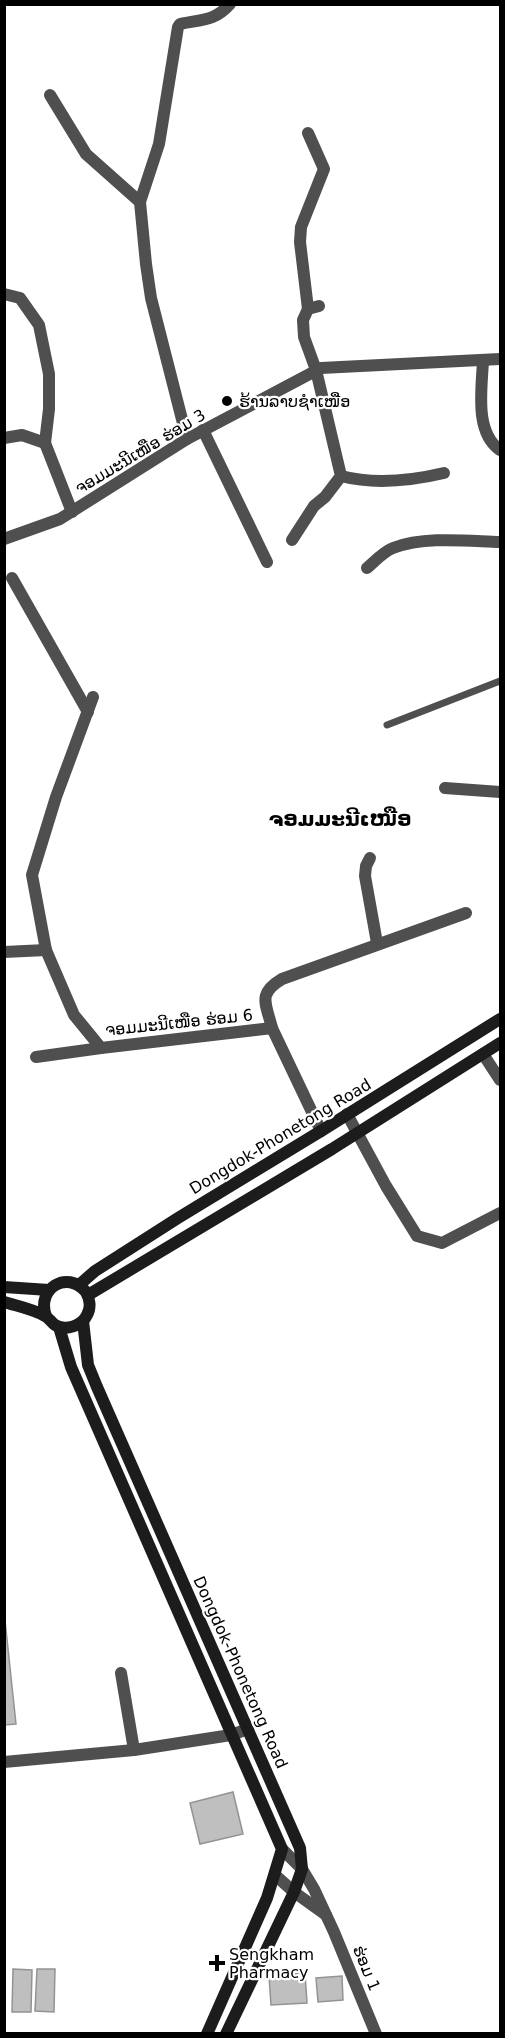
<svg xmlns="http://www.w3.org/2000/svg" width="505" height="2038" font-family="'DejaVu Sans','Noto Sans Lao',sans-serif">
  <rect width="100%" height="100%" fill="#fff"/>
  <g fill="#bfbfbf" stroke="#939393" stroke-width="1.5">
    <polygon points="4,1611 16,1724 4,1725"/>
    <polygon points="233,1792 243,1834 200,1844 190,1803"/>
    <polygon points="13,1969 32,1970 31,2012 12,2012"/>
    <polygon points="37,1969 55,1969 54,2012 35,2011"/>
    <polygon points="305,1973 307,2003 271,2005 269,1976"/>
    <polygon points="342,1976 343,2000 318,2002 316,1978"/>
  </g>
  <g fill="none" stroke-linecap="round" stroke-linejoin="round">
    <polyline stroke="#4f4f4f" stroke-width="7" points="387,725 500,681"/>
    <g stroke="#4f4f4f" stroke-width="12">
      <polyline points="50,95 86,154 140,202"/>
      <polyline points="308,133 324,169 301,227 300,242 308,309"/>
      <polyline points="4,294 20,298 39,325 49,374 49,409 45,443 72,512"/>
      <path d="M483,360c-1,28 -9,72 17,90"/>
      <polyline points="203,430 267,562"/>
      <polyline points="4,438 22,435 45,443"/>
      <path d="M187,439l-36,-141 -5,-34 -6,-62 19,-58 19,-117 2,-3c21,-5 34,-2 50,-20"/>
      <path d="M341,476c34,9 69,5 103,-3"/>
      <polyline points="4,539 60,519 187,439 321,368 500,359"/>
      <polyline points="292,540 314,506 325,497 341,476 316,370 304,337 303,320 308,309 319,306"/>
      <path d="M367,568c8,-7 16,-16 26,-20 32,-12 74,-7 107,-6"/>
      <polyline points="12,578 88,712"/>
      <polyline points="93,697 56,797 32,875 46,950 74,1015 101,1048 272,1028 321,1131"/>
      <polyline points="445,788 500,792"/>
      <polyline points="370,858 366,866 365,876 377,943"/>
      <polyline points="4,952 46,950"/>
      <path d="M272,1028c-6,-25 -15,-34 10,-49l184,-66"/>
      <polyline points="483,1054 500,1080"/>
      <polyline points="36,1057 101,1048"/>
      <polyline points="347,1114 386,1186 417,1236 442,1243 500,1213"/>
      <polyline points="121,1673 134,1750"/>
      <polyline points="4,1762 134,1750 231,1735 248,1729"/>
    </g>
    <g stroke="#4f4f4f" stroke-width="12">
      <polyline points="282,1849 302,1869 314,1889 334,1932 376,2034"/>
      <polyline points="275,1875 294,1892 326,1915"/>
    </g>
    <g stroke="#1c1c1c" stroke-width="12">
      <polyline points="79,1285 95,1271 178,1218 321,1131 500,1019"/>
      <polyline points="4,1287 49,1290"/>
      <polyline points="88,1295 332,1149 500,1043"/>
      <path d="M4,1302c13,4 29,7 41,14 4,2 6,6 10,9 11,6 27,1 32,-10 4,-7 3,-16 -1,-23 -19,-23 -50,-3 -40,24"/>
      <polyline points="83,1321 88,1365 97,1387 300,1848 302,1869 294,1892 226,2034"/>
      <polyline points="59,1327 71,1367 282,1849 267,1898 207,2034"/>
    </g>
  </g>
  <g fill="#000" stroke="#fff" stroke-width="2">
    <circle cx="227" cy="401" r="6"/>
    <path d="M214 1954h6v6h6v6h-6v6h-6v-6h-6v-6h6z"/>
  </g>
  <g text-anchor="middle" stroke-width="4.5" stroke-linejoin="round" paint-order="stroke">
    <g font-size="16" fill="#000" stroke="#fff" text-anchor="start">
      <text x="239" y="407">ຮ້ານລາບຊຳເໜືອ</text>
      <text x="229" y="1960">Sengkham<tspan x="229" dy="18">Pharmacy</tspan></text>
    </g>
    <g font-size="16" fill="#000" stroke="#fff">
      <text transform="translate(140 451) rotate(-31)" y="6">ຈອມມະນີເໜືອ ຮ່ອມ 3</text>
      <text transform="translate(179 1022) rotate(-6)" y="6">ຈອມມະນີເໜືອ ຮ່ອມ 6</text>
      <text transform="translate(280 1136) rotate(-31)" y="6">Dongdok-Phonetong Road</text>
      <text transform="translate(241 1672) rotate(66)" y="6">Dongdok-Phonetong Road</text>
      <text transform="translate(367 1968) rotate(68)" y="6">ຮ່ອມ 1</text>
    </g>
    <g font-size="20" font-weight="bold" fill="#000" stroke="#fff">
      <text x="340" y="826">ຈອມມະນີເໜືອ</text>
    </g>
  </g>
  <rect width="505" height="2038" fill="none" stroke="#000000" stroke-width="12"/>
</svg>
